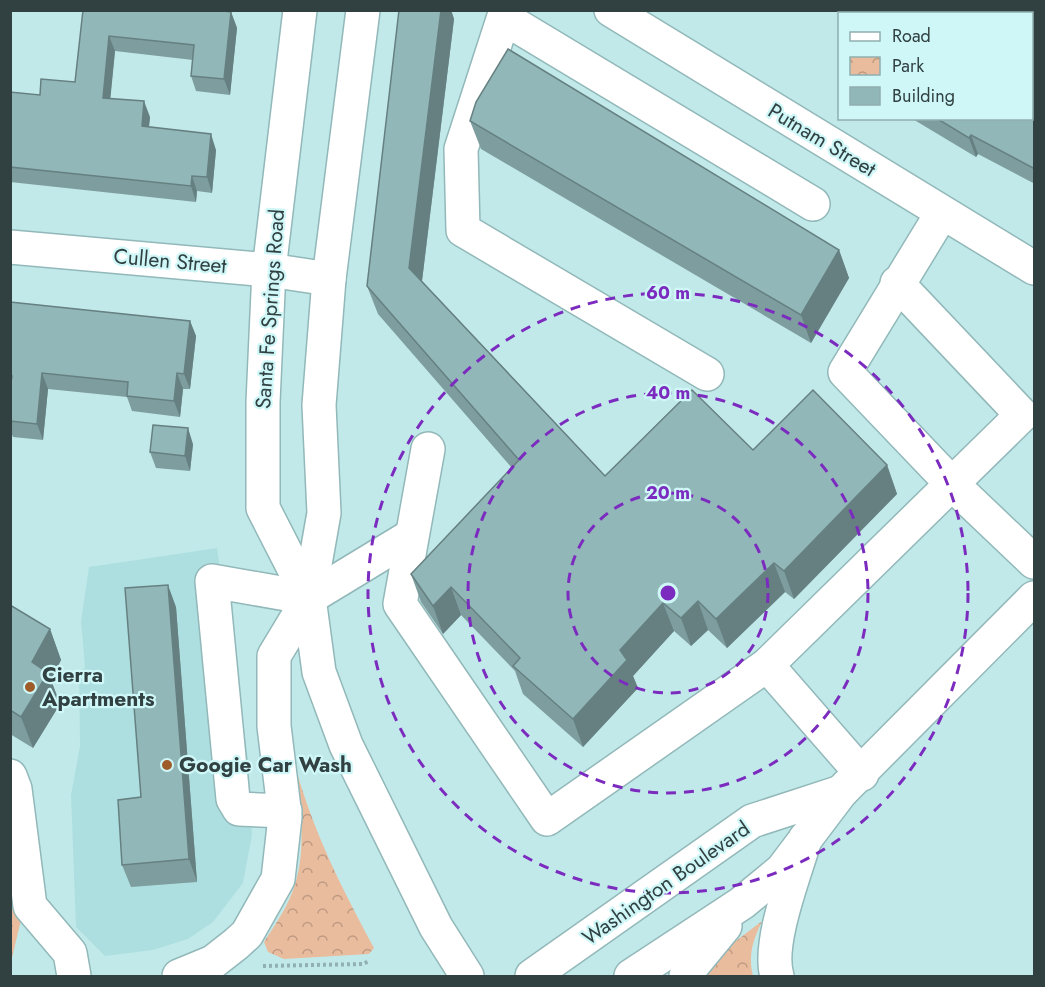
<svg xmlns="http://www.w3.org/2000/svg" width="1045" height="987" font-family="Jost,sans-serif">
  <defs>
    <pattern id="park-crowns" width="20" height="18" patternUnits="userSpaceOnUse" patternTransform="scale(1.5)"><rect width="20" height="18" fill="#eabc9e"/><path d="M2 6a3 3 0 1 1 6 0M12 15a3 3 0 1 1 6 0" fill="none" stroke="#be9a82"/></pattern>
  </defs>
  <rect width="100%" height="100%" fill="#c2e9ea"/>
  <polygon fill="#aedfe0" points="217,548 248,758 252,835 243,883 213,922 188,939 153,950 105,956 76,927 71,795 80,746 79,671 85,668 81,621 89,567"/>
  <g fill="url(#park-crowns)">
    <path d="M297,773c20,67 45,115 77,175l-5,6 -85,5 -16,-7 -4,-10c10,-16 21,-31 28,-49 15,-37 9,-81 5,-120z"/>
    <polygon points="11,902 21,920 11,962"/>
    <path d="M762,921c-9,20 -14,33 -9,55h-46l21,-29z"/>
  </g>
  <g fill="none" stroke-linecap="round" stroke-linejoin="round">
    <g stroke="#92b8b9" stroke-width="36">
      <g id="minor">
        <polyline points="506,10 461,149 463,230 707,374"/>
        <polyline points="611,10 1034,268"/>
        <polyline points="504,18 813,204"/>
        <polyline points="942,213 845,372 952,484 1034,562"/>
        <polyline points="10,247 269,270 329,279"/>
        <polyline points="428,449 400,604 547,819 767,665 1022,415 897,283"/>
        <polyline points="767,665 862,774"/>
        <polyline points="10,776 15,789 30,906 70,953 74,976"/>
        <polyline points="285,811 239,809 233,799 212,581 309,598 411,536"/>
        <path d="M777,976c-10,-33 18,-102 28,-137"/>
      </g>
    </g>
    <g stroke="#92b8b9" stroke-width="36">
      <g id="major">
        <polyline points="300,10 269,270 263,402 263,508 309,598"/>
        <polyline points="363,10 329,279 319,405 324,513 309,598 319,672 346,745 436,927 467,976"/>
        <polyline points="179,976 213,962 236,944 247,934 278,879 285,817 274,726 274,656 309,598"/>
        <polyline points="532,976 752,821 841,792"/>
        <polyline points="631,976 742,903 782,870 841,792 1034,598"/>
        <polyline points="686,976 688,971 725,926"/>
      </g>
    </g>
    <polyline stroke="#91b0b1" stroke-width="4" stroke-dasharray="3 3" stroke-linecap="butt" points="263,966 363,964 369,961"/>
    <use href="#minor" stroke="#fff" stroke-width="33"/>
    <use href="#major" stroke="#fff" stroke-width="33"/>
  </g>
  <g fill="#7e9d9e">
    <polygon points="83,10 223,11 231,12 237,28 230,95 196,91 191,76 193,60 115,51 110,98 150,117 149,127 216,150 212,193 197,191 196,202 10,182 10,92 40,95 75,82"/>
    <polygon points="399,10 451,10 454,19 422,281 605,476 753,450 887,465 897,494 794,599 785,592 727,648 708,630 691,646 674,631 633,676 638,688 583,747 523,694 515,671 461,615 443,634 421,602 411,574 512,468 378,314 367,286"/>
    <polygon points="1035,10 1035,184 978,154 976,157 911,118 1032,118"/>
    <polygon points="470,121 839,250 849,278 811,343 481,149"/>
    <polygon points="10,302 190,321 196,336 190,389 183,389 180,417 132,411 127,397 48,389 43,440 13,437 10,430"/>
    <polygon points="193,444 190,471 156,468 150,452"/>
    <polygon points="10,605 50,629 61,660 51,680 60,704 33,748 10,734"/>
    <polygon points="176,607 197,882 131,887 122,865 141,797"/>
  </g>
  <g fill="#668081">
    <polygon points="441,10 451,10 454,19 420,297 409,268"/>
    <polygon points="231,12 237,28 230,95 224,79"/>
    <polygon points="109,36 115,51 109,113 103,98"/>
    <polygon points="144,101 150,117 147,142 142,126"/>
    <polygon points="211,134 216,150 212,193 207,177"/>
    <polygon points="971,135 978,154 976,157 969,138"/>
    <polygon points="192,176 197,191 196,202 191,186"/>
    <polygon points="839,250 849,278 811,343 801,315"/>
    <polygon points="190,321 196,336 190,389 184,374"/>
    <polygon points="42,373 48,389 43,440 37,424"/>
    <polygon points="177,373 183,389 180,417 174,401"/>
    <polygon points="188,428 193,444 190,471 185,456"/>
    <polygon points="887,465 897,494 794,599 784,571"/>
    <polygon points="774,563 785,592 727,648 716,619"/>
    <polygon points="168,585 176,607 197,882 189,859"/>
    <polygon points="451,587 461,615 443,634 433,606"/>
    <polygon points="698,601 708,630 691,646 681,618"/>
    <polygon points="663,603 674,631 633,676 638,688 583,747 573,719 620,650"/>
    <polygon points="50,629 61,660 51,680 60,704 33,748 21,717 32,662"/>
  </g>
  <g fill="#92b7b8" stroke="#668081" stroke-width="1.5">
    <polygon points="83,10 218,10 231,12 224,79 191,76 194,45 109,36 103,98 144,101 142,126 211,134 207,177 192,176 191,186 10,167 10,92 40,95 41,79 75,82"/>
    <polygon points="399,10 441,10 409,268 605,476 692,390 753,450 813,390 887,465 784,571 774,563 716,619 698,601 681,618 663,603 620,650 627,660 573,719 513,666 520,658 451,587 433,606 411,574 519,460 367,286"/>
    <polygon points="871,10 1035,10 1035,169 971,135 969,138 936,118 1032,118 1032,14 869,14"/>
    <polygon points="508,49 839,250 801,315 470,121 476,102"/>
    <polygon points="10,302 190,321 184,374 177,373 174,401 127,396 128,382 42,373 37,424 10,421 10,388 12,376 10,376"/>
    <polygon points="153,425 188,428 185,456 150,452"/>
    <polygon points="168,585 189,859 122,865 118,800 141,797 125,588"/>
    <polygon points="10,605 50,629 32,662 48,673 21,717 10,710"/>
  </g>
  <g fill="none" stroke="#7b2cbf" stroke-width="3" stroke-dasharray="10 8">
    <circle cx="668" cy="593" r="100"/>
    <circle cx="668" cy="593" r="200"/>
    <circle cx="668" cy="593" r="300"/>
  </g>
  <g fill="#9e5c2a" stroke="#cff7f8" stroke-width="2">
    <circle cx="30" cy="687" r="6"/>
    <circle cx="167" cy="765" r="6"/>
  </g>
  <g text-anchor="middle" stroke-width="4.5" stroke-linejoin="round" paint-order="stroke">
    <g font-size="21" fill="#314041" stroke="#cff7f8">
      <text transform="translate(822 140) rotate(31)" y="7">Putnam Street</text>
      <text transform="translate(170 261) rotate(5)" y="7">Cullen Street</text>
      <text transform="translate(270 309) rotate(-86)" y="7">Santa Fe Springs Road</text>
      <text transform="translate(666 883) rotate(-35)" y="7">Washington Boulevard</text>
    </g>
    <g font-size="21" font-weight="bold" fill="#314041" stroke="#cff7f8" text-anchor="start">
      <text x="42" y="682">Cierra<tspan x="42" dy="24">Apartments</tspan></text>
      <text x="179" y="772">Googie Car Wash</text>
    </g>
  </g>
  <circle cx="668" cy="593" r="9" fill="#7b2cbf" stroke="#cff7f8" stroke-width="3"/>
  <g font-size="18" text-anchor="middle" font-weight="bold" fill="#7b2cbf" stroke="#cff7f8" stroke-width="4.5" stroke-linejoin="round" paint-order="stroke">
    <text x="668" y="299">60 m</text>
    <text x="668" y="399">40 m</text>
    <text x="668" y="499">20 m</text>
  </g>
  <rect width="1045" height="987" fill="none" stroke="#314041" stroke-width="24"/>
  <rect x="838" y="12" width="195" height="108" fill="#cff7f8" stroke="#90aeaf" stroke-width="1.5"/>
  <rect x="850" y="32" width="30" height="9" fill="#ffffff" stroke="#90aeaf" stroke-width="1.5"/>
  <text x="892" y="42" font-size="18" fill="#314041">Road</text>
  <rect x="850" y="57" width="30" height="18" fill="url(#park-crowns)" stroke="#90aeaf" stroke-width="1.5"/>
  <text x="892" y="72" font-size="18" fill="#314041">Park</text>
  <rect x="850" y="87" width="30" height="18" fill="#92b7b8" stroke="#90aeaf" stroke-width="1.5"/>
  <text x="892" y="102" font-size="18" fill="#314041">Building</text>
</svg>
